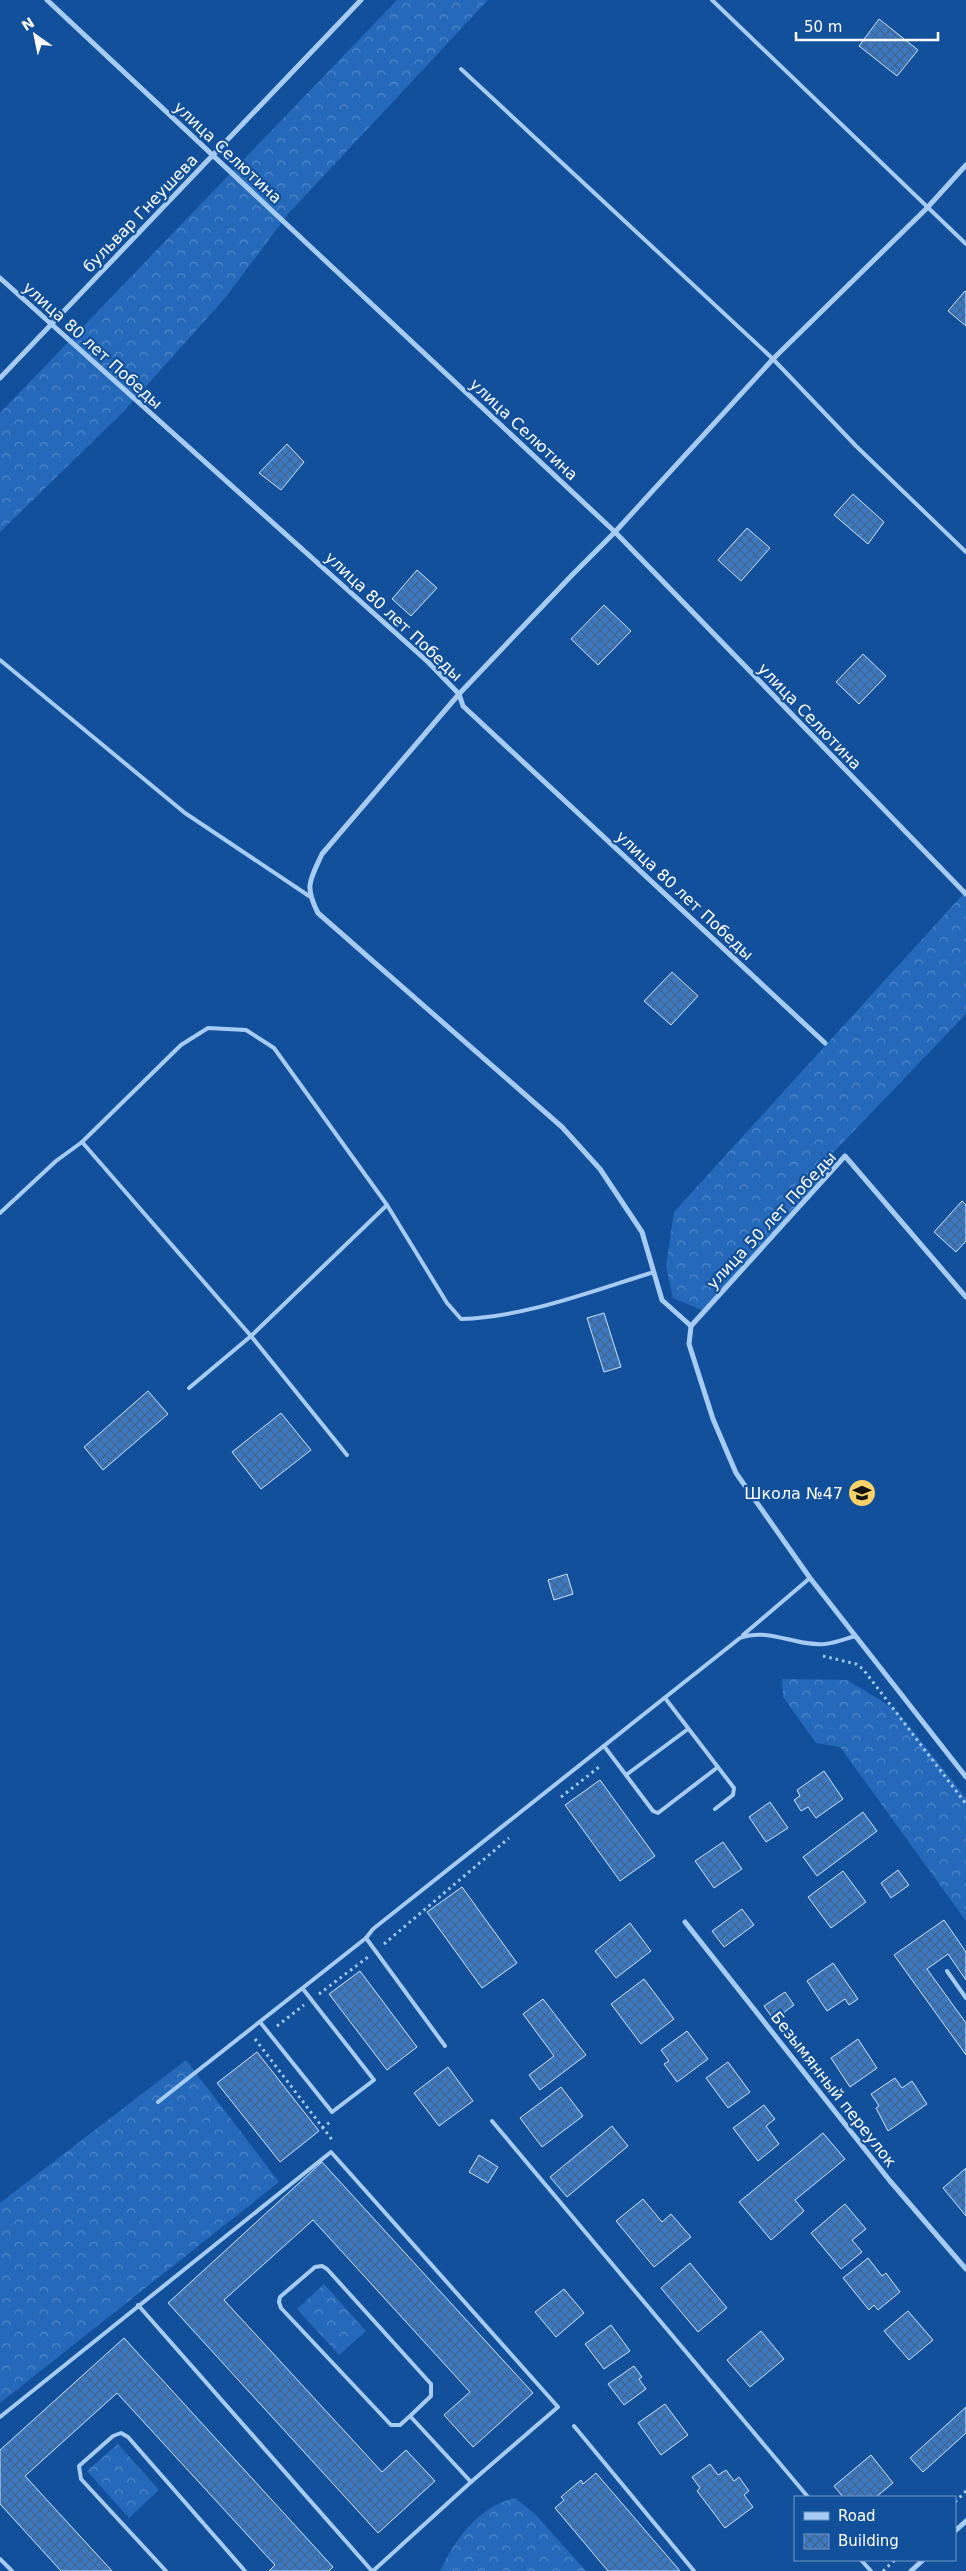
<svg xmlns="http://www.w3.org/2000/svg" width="966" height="2571" font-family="'DejaVu Sans',sans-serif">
  <defs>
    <pattern id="forest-crowns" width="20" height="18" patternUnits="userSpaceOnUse" patternTransform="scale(1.25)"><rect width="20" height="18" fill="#256aba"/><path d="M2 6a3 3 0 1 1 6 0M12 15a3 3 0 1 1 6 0" fill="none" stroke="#5188c8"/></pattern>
    <pattern id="building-cross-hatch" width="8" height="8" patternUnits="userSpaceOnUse" patternTransform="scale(1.25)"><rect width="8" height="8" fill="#3b79c3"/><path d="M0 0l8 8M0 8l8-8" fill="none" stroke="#43658d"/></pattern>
  </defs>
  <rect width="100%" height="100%" fill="#12509c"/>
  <g fill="url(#forest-crowns)">
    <polygon points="397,0 488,0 288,214 226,297 123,412 0,532 0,413"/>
    <polygon points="966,891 966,1014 830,1156 822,1178 704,1311 673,1298 666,1266 674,1212"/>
    <polygon points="782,1679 847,1680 880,1700 897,1711 966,1798 966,1921 840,1747 816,1743 783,1697"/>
    <polygon points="186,2060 279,2182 0,2403 0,2203"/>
    <polygon points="324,2284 366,2331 339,2355 297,2309"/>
    <polygon points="118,2444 159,2490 129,2518 87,2471"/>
    <path d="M515,2498l20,16 51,57h-146c15,-32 39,-65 75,-73z"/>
  </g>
  <g fill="url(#building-cross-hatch)" stroke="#cfe5fe">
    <polygon points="879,19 918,50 897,76 859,46"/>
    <polygon points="965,291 966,292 966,326 948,311"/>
    <polygon points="287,444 304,462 281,490 259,473"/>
    <polygon points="853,494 884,522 868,544 834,515"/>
    <polygon points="747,528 770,548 741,581 718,560"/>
    <polygon points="417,570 437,588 411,616 392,599"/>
    <polygon points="604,605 631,631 598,665 571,639"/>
    <polygon points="863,654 886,676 859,704 836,682"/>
    <polygon points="672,972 698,996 671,1025 644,1001"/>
    <polygon points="962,1201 966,1205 966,1241 956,1252 934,1232"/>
    <polygon points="604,1313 621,1367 604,1372 587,1318"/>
    <polygon points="148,1391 168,1414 103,1470 84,1447"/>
    <polygon points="281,1413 311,1450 261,1489 232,1452"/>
    <polygon points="567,1574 573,1594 554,1600 548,1580"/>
    <polygon points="824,1771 843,1799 816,1818 808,1807 801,1811 794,1800 800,1796 797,1790"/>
    <polygon points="600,1780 655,1856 620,1881 565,1805"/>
    <polygon points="770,1802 788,1828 766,1842 749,1817"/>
    <polygon points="863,1812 877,1831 817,1876 803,1857"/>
    <polygon points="723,1842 742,1869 714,1888 695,1861"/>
    <polygon points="898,1870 909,1885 891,1898 881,1883"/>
    <polygon points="843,1871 866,1902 831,1928 808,1897"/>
    <polygon points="462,1887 517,1963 482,1988 427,1912"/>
    <polygon points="742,1909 754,1925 724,1947 712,1931"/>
    <polygon points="944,1920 966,1952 966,1980 948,1954 927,1969 966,2023 966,2055 894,1955"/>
    <polygon points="630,1923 651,1951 616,1978 595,1951"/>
    <polygon points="833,1963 858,1999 849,2005 845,1999 827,2011 807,1981"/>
    <polygon points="360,1971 417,2047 387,2070 329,1994"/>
    <polygon points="644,1979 674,2019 641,2044 611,2004"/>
    <polygon points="785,1992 794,2005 774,2020 764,2006"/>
    <polygon points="543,1999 586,2055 540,2090 529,2075 554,2056 523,2014"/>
    <polygon points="687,2031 708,2059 677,2082 664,2064 669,2061 661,2050"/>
    <polygon points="858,2039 877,2068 850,2087 831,2058"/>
    <polygon points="257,2052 319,2131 280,2162 217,2083"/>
    <polygon points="728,2062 750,2092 728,2108 706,2078"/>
    <polygon points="448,2067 473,2101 439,2126 414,2093"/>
    <polygon points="895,2078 902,2088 912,2081 927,2104 888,2131 876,2108 879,2106 871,2094"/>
    <polygon points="561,2087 583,2116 542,2147 520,2118"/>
    <polygon points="764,2105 775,2119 766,2126 779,2144 758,2161 733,2128"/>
    <polygon points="612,2126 628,2146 567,2197 550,2177"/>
    <polygon points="823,2133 845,2159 795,2200 804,2211 771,2240 739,2202"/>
    <polygon points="479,2155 498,2167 488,2183 469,2172"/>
    <polygon points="322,2162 533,2393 473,2447 444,2415 470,2392 313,2220 224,2300 382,2472 406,2450 435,2481 378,2533 168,2303"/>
    <polygon points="966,2168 966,2216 943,2188"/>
    <polygon points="643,2199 662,2222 671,2214 691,2237 654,2267 616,2221"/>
    <polygon points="845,2204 866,2229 852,2240 862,2252 841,2269 811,2233"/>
    <polygon points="868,2258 882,2276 886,2273 900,2292 878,2310 874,2305 869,2310 843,2278"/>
    <polygon points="690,2263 727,2308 698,2332 661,2288"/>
    <polygon points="564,2289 584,2313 556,2337 535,2312"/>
    <polygon points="908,2311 933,2340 909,2360 884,2331"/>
    <polygon points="611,2325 630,2351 604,2369 585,2344"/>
    <polygon points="761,2331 784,2359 750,2387 727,2360"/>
    <polygon points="124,2338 333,2567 329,2571 269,2571 275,2565 117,2393 25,2476 112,2571 61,2571 0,2504 0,2450"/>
    <polygon points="634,2366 642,2377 639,2379 646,2389 624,2405 608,2384"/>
    <polygon points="665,2404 688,2435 661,2455 638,2423"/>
    <polygon points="966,2407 966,2433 923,2472 910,2458"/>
    <polygon points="871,2455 893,2483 876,2497 843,2497 834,2486"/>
    <polygon points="710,2464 718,2475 726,2470 734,2481 739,2477 749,2491 744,2495 753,2507 725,2528 697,2491 700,2488 692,2477"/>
    <polygon points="596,2473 680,2571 608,2571 555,2508 564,2500 561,2497 581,2480 583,2484"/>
  </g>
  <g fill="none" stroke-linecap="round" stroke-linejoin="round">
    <g stroke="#a6cbf4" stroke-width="3" stroke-dasharray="2.5 4" stroke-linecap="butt">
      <polyline points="823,1656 856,1664 863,1669 966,1804"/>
      <polyline points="561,1797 599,1767"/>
      <polyline points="384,1944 509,1838"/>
      <polyline points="319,1994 368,1957"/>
      <polyline points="277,2026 304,2005"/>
      <polyline points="255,2039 333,2141"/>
      <polyline points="322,2128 330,2122"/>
      <polyline points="955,2502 966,2491"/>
      <polyline points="883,2571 895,2560"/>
    </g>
    <g stroke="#a6cbf4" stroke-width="4">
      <polyline points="712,0 966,244"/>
      <polyline points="461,69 773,359 856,446 966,552"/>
      <polyline points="0,660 185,813 309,896"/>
      <polyline points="82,1142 251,1336 347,1455"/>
      <path d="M0,1213l56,-52 26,-19 99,-97 27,-17 38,2 28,18 113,157 60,98 14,16c65,-2 131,-28 193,-47"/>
      <polyline points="189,1388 251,1336 387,1205"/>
      <polyline points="743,1635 810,1578"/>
      <polyline points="665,1698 734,1788 733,1795 715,1809"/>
      <polyline points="604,1746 653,1811 658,1813 718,1767"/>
      <polyline points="626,1775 688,1729"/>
      <polyline points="947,1971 966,1998"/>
      <polyline points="260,2022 332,2112 374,2080 303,1989"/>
      <path d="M445,2046l-79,-108 7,-9 367,-291c29,-11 57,9 85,6 10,-1 20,-5 30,-8"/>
      <polyline points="158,2102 366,1938"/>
      <polyline points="492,2121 808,2497"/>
      <polyline points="138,2305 372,2571"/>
      <polyline points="410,2416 431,2396 431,2384 327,2269 322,2266 315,2267 280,2297 279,2302 281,2308 391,2425 400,2425 410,2416 471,2482"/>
      <polyline points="0,2417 331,2152 558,2407 471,2482 373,2571"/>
      <polyline points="574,2426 694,2571"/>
      <polyline points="0,2559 12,2571"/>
      <polyline points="861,2560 871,2571"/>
      <polyline points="166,2571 81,2479 79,2466 113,2436 121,2433 128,2437 245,2571"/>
    </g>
    <g stroke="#a6cbf4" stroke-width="5">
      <polyline points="47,0 615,532 966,894"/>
      <path d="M966,165l-39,43 -154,151 -158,173 -42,42 -114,120 -137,160c-12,26 -18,32 -4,59l244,214 38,42 42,63 20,68 29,26 -2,18 24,75 23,54 74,105 156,199"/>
      <polyline points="0,278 428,662 459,694 463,706 825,1043"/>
      <polyline points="0,378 361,0"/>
      <polyline points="691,1326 845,1156 966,1297"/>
      <polyline points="685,1922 890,2181 966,2269"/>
      <polyline points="955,2531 966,2521"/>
      <polyline points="911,2571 923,2560"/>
    </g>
  </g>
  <defs>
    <g id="school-disc" transform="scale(1.4375)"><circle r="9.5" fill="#ffd169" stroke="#12509c"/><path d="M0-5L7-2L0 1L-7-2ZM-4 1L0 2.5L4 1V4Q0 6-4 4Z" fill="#111"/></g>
  </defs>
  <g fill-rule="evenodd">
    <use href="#school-disc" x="862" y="1493"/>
  </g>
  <g text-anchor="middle" stroke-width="4.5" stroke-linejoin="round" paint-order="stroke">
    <g font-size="16" fill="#fff" stroke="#12509c">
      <text transform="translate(228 152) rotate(43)" y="6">улица Селютина</text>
      <text transform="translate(140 213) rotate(-46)" y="6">бульвар Гнеушева</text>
      <text transform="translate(93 345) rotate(42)" y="6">улица 80 лет Победы</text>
      <text transform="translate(524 429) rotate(43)" y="6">улица Селютина</text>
      <text transform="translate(394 616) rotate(43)" y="6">улица 80 лет Победы</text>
      <text transform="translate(810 716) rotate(46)" y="6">улица Селютина</text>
      <text transform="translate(685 895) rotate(43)" y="6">улица 80 лет Победы</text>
      <text transform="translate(771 1220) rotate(-47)" y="6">улица 50 лет Победы</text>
      <text transform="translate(834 2089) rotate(52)" y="6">Безымянный переулок</text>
    </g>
    <g font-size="16" fill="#fff" stroke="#12509c" text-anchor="end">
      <text x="843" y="1499">Школа №47</text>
    </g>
  </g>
  <rect x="794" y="2496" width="162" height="65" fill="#12509c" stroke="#7196c4"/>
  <rect x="804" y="2512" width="25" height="8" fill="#a6cbf4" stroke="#7196c4"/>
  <text x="838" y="2521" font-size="15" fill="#ffffff">Road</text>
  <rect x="804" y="2534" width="25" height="15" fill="url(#building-cross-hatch)" stroke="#7196c4"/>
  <text x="838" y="2546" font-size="15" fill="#ffffff">Building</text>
  <g transform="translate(35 35) rotate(327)" stroke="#12509c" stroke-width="4" paint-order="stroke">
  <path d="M0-4L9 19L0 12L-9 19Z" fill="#ffffff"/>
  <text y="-8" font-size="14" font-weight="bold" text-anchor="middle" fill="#ffffff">N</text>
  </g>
  <path d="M796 32v8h142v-8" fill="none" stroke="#ffffff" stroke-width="2.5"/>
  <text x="804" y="32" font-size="15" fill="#ffffff" stroke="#12509c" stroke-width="4" paint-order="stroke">50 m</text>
</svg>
